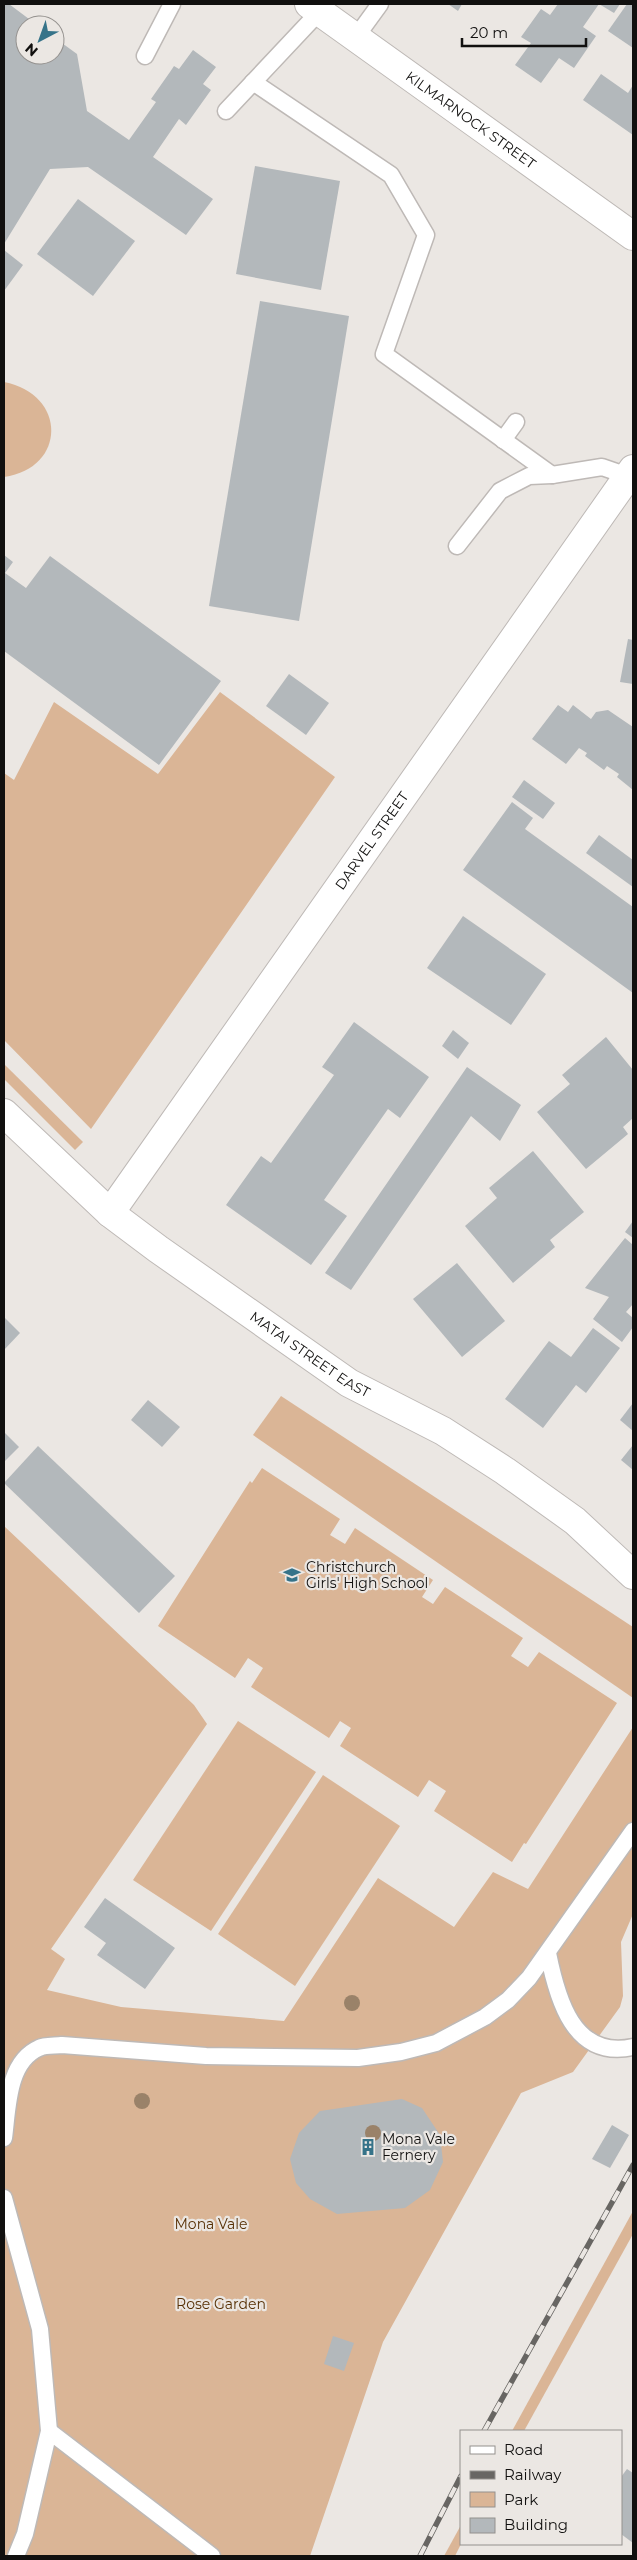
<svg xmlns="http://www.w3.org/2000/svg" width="637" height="2560" font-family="Montserrat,sans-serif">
  <rect width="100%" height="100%" fill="#ebe7e3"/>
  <g fill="#dab596">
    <path d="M4,382c63,12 63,86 0,95z"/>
    <polygon points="220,692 335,777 91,1129 4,1040 4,773 14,780 54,702 158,774"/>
    <polygon points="4,1064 83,1142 75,1150 4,1079"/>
    <polygon points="281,1396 633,1627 633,1698 253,1435"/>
    <polygon points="262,1468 340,1519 330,1535 345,1544 355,1528 433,1580 422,1597 433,1604 445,1587 523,1638 511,1656 528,1667 539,1652 617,1703 526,1844 524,1843 512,1862 434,1811 446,1791 429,1780 418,1797 340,1746 351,1728 340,1721 329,1738 251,1687 263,1668 248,1658 235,1678 158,1626 250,1481 252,1483"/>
    <polygon points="4,1526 194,1705 207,1724 51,1949 65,1959 47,1990 121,2007 284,2021 378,1878 454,1927 493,1872 528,1889 633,1727 633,1914 621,1942 623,1996 620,2007 573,2072 521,2093 383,2342 310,2556 4,2556"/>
    <polygon points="238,1721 316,1772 211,1931 133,1880"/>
    <polygon points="323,1775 400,1826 295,1986 218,1934"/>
    <polygon points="633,2211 633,2234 524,2431 512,2431"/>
    <polygon points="461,2525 461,2544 455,2556 444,2556"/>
  </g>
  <g fill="#b3b8bb">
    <polygon points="4,4 9,4 37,25 25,25 25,55 55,55 55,38 77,54 87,111 129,140 156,102 151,99 170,72 174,66 179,69 193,50 216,67 203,84 211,90 186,125 179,119 153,157 213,199 186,235 88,167 50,169 4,244"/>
    <polygon points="448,4 462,4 458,11"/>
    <polygon points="558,4 599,4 583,27 596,36 574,68 559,58 541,83 515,65 531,43 521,37 541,9 550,15"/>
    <polygon points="599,4 620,4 614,13"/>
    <polygon points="627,4 633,4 633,48 608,31"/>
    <polygon points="601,74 628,93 633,85 633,135 583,100"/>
    <polygon points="255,166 340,181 321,290 236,274"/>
    <polygon points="78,199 135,241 93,296 37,254"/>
    <polygon points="4,250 23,265 4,291"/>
    <polygon points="260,301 349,316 299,621 209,606"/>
    <polygon points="4,555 13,562 5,573 26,588 50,556 221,681 159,765 4,651"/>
    <polygon points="628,639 633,640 633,684 620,682"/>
    <polygon points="289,674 329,703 306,735 266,706"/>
    <polygon points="558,705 568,712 573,705 591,719 596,712 608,710 633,727 633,790 617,777 619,774 607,766 604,770 585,756 587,753 579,748 566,764 532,739"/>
    <polygon points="524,780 555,803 543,819 512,797"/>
    <polygon points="512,802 533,818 525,829 633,907 633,993 463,870"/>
    <polygon points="599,835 633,860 633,887 586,853"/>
    <polygon points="463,916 546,974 511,1025 427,968"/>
    <polygon points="354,1022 429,1077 400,1118 388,1109 324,1200 347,1216 311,1265 226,1205 261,1156 271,1163 334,1075 322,1067"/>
    <polygon points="453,1030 469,1043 458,1059 442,1046"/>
    <polygon points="606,1037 633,1070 633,1118 623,1127 628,1134 586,1169 537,1112 570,1084 562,1075"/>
    <polygon points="467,1067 521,1105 500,1141 471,1116 351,1290 325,1273"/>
    <polygon points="533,1151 584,1212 550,1240 555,1247 513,1283 465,1226 497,1198 489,1188"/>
    <polygon points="633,1221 633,1238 625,1232"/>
    <polygon points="625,1238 633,1245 633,1304 626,1312 633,1318 633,1327 622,1342 593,1319 609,1297 585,1288"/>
    <polygon points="457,1263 505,1321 462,1357 413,1299"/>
    <polygon points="4,1317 20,1333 4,1350"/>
    <polygon points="593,1328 620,1348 586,1393 576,1385 543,1428 505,1399 549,1341 571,1357"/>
    <polygon points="148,1400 180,1427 162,1447 131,1420"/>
    <polygon points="633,1403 633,1431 620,1420"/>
    <polygon points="4,1432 19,1447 4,1462"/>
    <polygon points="633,1445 633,1470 621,1460"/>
    <polygon points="38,1446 175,1576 139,1613 4,1483"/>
    <polygon points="105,1898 175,1948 145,1989 97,1955 106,1943 84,1927"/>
    <polygon points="402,2099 422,2108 440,2135 443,2162 430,2190 405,2208 337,2214 310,2199 296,2183 290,2159 299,2133 320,2111"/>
    <polygon points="612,2125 629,2135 610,2168 592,2159"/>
    <polygon points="333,2336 354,2343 344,2371 324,2364"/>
    <polygon points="627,2469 633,2473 633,2543 621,2534 621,2477"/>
  </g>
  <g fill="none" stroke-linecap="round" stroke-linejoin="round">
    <g stroke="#beb9b6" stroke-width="19">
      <g id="lane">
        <polyline points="356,37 380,4"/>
        <polyline points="145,56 172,4"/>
        <polyline points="253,82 391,175 426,235 384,354 552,475"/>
        <polyline points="226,111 320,11"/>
        <polyline points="503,440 516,422"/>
        <polyline points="457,546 500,491 529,476 552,475 602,467 628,476"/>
        <path d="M548,1953c9,45 25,107 85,94"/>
        <path d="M4,2138c4,-29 3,-76 35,-90 6,-3 16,-2 23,-3l144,11 152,2 43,-6 35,-9 49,-26 23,-17 21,-22 104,-147"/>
        <polyline points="4,2198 40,2329 49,2431 25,2534 16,2556"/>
        <polyline points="49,2431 212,2556"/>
      </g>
    </g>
    <g stroke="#beb9b6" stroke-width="30">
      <g id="street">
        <path id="s1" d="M4,1113l106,100 48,36 191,134 94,48 62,40 70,50 58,54"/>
        <path id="s2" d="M110,1213l523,-744"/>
      </g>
    </g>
    <g stroke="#beb9b6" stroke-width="30">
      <g id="secondary">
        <path id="s3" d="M309,4l324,232"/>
      </g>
    </g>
    <use href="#lane" stroke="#fff" stroke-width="16"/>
    <use href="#street" stroke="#fff" stroke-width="28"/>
    <use href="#secondary" stroke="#fff" stroke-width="28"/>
    <g stroke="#686663" stroke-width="5.5">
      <g id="rail">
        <polyline points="484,2431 633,2165"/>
        <polyline points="420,2556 461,2476"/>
      </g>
    </g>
    <use href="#rail" stroke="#ebe7e3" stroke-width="4" stroke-dasharray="11" stroke-linecap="butt"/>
  </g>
  <g fill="#9a8269">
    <circle cx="352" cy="2003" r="8"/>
    <circle cx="142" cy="2101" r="8"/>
    <circle cx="373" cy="2133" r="8"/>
  </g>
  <defs>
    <g id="school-bare" transform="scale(1.35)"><path d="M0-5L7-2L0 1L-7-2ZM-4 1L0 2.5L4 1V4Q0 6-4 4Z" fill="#367389" stroke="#ebe7e3" stroke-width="2.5" paint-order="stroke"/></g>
    <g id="building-bare" transform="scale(1.35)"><path d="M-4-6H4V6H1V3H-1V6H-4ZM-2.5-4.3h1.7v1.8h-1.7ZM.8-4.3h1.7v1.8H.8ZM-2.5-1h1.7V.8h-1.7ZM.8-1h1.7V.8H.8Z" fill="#367389" stroke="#ebe7e3" stroke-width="2.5" paint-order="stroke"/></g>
  </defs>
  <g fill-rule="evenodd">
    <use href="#school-bare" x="292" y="1575"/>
    <use href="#building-bare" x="368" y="2147"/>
  </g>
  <g text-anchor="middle" stroke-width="4.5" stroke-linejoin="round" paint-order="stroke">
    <g font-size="14" fill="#11100f" stroke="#ebe7e3">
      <text dy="5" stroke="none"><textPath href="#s3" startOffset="199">KILMARNOCK STREET</textPath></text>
      <text dy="5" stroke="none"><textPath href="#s2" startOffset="455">DARVEL STREET</textPath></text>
      <text dy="5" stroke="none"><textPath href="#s1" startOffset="391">MATAI STREET EAST</textPath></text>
    </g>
    <g font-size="14" fill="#11100f" stroke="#ebe7e3" text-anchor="start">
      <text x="306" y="1572">Christchurch<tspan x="306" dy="16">Girls' High School</tspan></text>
      <text x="382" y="2144">Mona Vale<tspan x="382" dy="16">Fernery</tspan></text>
    </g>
    <g font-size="14" fill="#573005" stroke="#ebe7e3">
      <text x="211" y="2229">Mona Vale</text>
      <text x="221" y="2309">Rose Garden</text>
    </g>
  </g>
  <rect width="637" height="2560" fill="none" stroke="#11100f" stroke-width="10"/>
  <rect x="460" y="2430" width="162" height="115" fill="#ebe7e3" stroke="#94918e"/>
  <rect x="470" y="2446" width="25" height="8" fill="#ffffff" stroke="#94918e"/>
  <text x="504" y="2455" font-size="15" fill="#11100f">Road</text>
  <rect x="470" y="2471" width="25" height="8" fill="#686663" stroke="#94918e"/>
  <text x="504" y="2480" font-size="15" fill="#11100f">Railway</text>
  <rect x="470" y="2492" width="25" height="15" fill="#dab596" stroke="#94918e"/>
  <text x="504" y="2505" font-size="15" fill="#11100f">Park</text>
  <rect x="470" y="2518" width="25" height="15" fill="#b3b8bb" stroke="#94918e"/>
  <text x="504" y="2530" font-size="15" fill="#11100f">Building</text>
  <g transform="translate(40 40) rotate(221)"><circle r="24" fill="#ebe7e3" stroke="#94918e"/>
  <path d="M0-4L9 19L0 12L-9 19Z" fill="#367389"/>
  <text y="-8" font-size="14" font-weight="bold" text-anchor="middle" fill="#11100f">N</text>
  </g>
  <path d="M462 38v8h124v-8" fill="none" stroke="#11100f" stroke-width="2.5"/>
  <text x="470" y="38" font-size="15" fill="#11100f" stroke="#ebe7e3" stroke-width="4" paint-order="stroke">20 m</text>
</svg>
